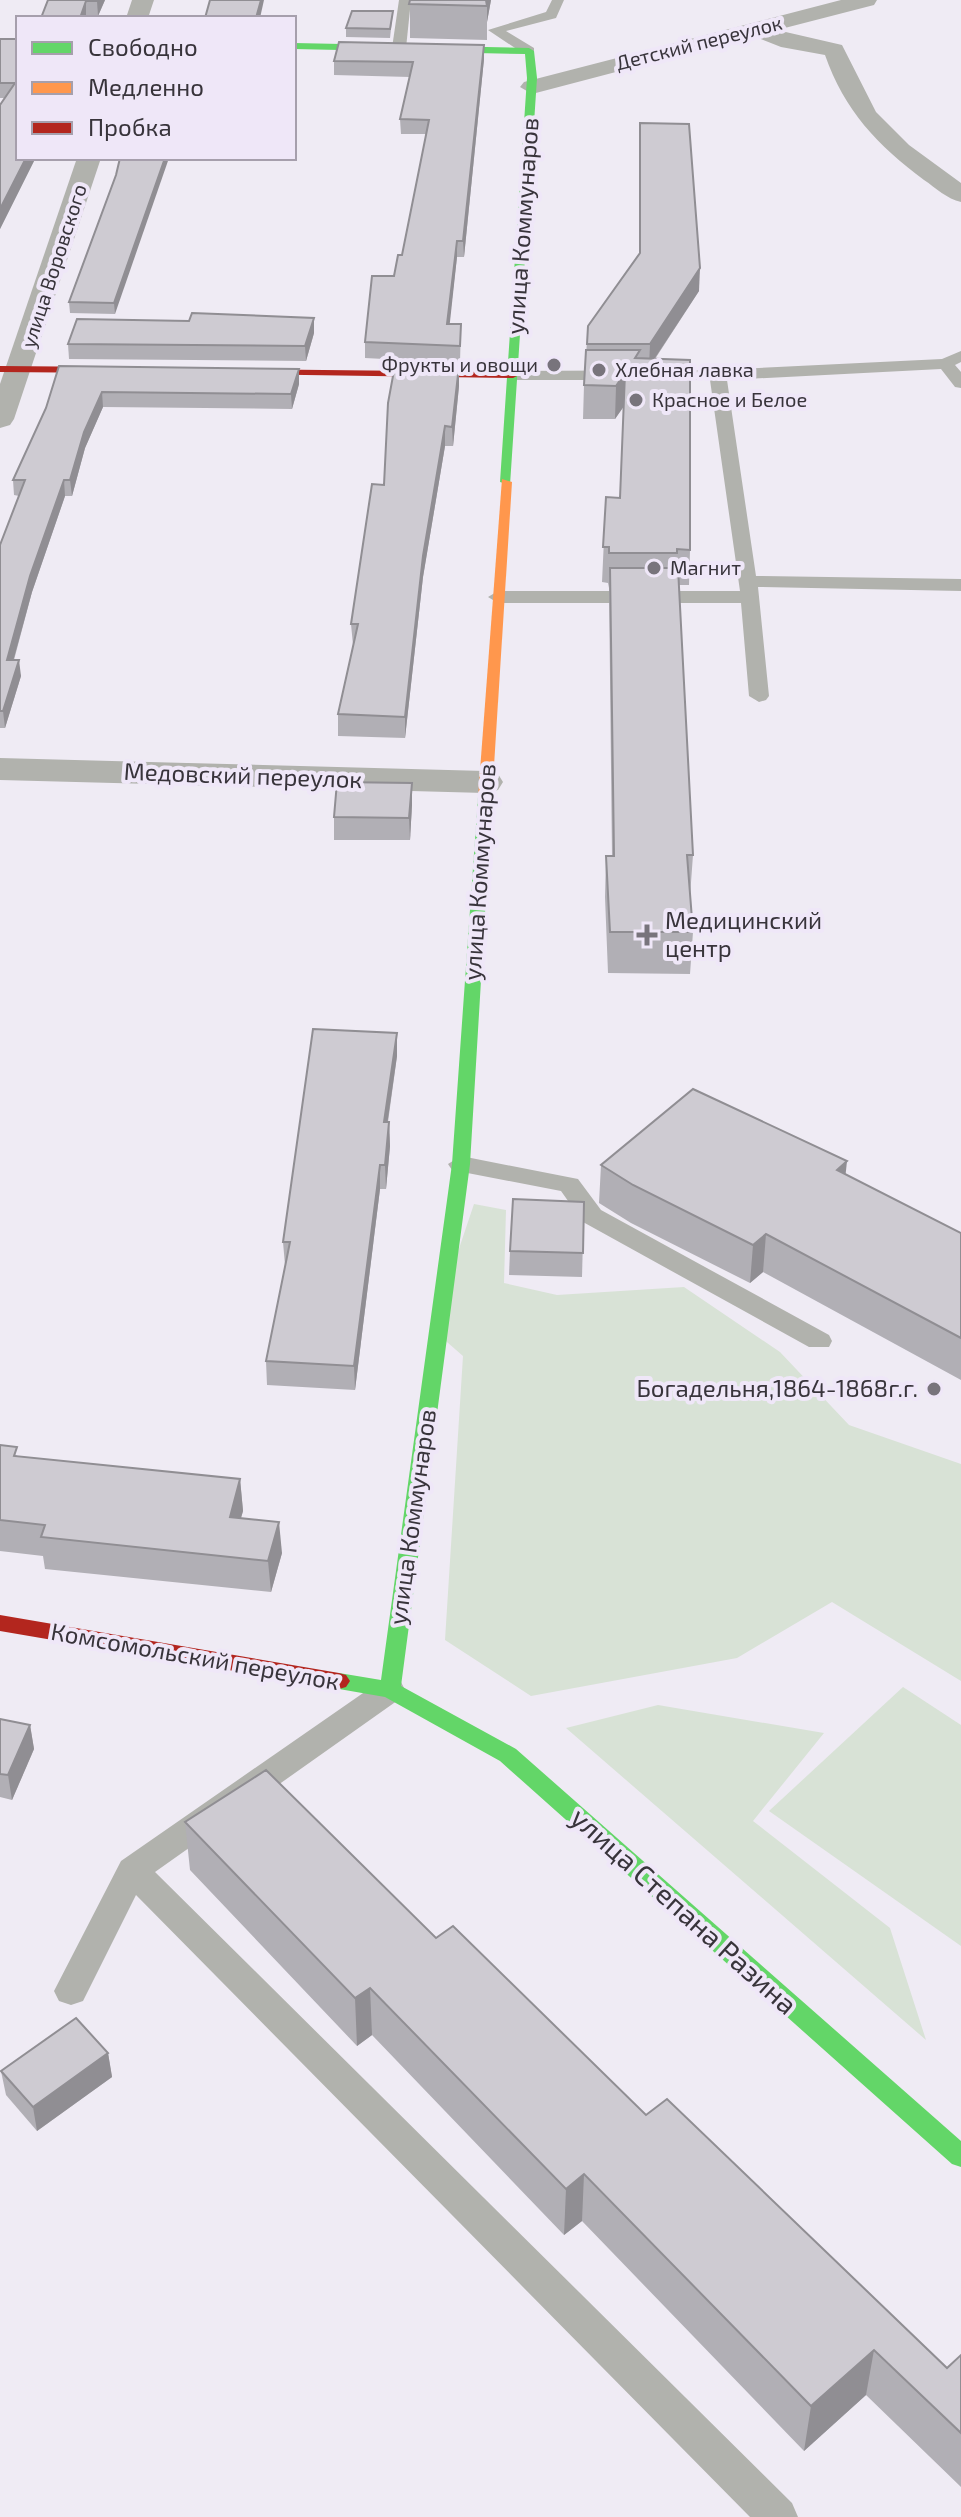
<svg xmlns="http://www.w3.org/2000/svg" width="961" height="2517" font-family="'Exo 2',sans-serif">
  <rect width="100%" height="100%" fill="#efebf4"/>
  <g fill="#d8e2d6">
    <polygon points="474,1204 506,1210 504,1283 557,1295 684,1287 780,1352 849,1425 961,1464 961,1681 832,1602 737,1658 531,1696 445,1640 463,1356 432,1329"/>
    <polygon points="903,1687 961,1725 961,1946 769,1811"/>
    <polygon points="658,1705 824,1733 753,1821 890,1928 926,2040 566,1728"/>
  </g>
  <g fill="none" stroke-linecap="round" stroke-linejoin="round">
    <g fill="#b1b2ad" fill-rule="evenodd">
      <polygon points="399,0 411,0 406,48 399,52 392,48"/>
      <polygon points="552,0 564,0 556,18 506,31 534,48 534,54 524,54 488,30 546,12"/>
      <polygon points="961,351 961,362 955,365 961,372 961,388 955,387 941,369 727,380 756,576 961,579 961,591 758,587 769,696 766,700 759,702 749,696 741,603 498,603 488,597 498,591 740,591 710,380 513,380 507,379 507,371 718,370 942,359"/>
      <polygon points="461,1156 578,1179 601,1210 829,1335 832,1341 829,1347 809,1347 583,1222 561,1191 452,1170 448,1164"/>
      <polygon points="390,1678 401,1682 405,1690 401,1698 155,1872 792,2503 798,2517 750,2517 136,1895 83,2001 71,2005 59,2001 54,1991 121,1861 379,1682"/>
    </g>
    <g fill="#b1b2ad" fill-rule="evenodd">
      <polygon points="132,0 154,0 148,18 126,18"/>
      <path d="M841,0h36l-3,5 -97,25 65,15 34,67 33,33 52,38v19c-14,-3 -25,-14 -37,-22 -46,-34 -80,-70 -99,-125l-44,-8 -28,-11 -221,58 -12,-7 4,-5z"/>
      <polygon points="77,158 101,158 14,419 10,425 0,428 0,384"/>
      <polygon points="0,758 485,771 498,774 503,782 498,790 485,793 0,780"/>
    </g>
    <g fill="#63d668" fill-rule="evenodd">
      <polygon points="294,43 529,48 534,51 537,78 510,485 500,482 527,78 525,54 294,49"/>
      <polygon points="485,793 492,797 470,1164 401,1686 516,1749 961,2141 961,2167 952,2164 500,1761 385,1697 339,1689 332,1687 328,1681 332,1675 339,1673 381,1680 452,1164 478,797"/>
    </g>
    <polygon fill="#ff974d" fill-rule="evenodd" points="502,479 512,482 492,797 485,801 478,797"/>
    <g fill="#b3261e" fill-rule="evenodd">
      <polygon points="0,366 118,367 124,370 118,373 0,372"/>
      <polygon points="238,369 513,372 519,375 513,378 234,374 232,372"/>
      <polygon points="0,1615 339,1673 346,1675 350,1681 346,1687 339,1689 0,1631"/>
    </g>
  </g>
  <g fill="#b1afb5">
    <polygon points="48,0 105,0 98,16 87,16 86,18 41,18"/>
    <polygon points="410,0 491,0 487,22 487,40 410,38"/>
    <polygon points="393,11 390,38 346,37 346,28"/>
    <polygon points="0,39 18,39 18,158 33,158 34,161 0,229 0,105 5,98 0,98"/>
    <polygon points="484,59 464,257 457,257 449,324 461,324 460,363 365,358 365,342 402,255 426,134 401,134 400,119 410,77 334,75 334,61"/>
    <polygon points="640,123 699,291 655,359 690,550 689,585 679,585 693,855 690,896 693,932 690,974 608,973 605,897 606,856 612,856 609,588 608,583 602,582 606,497 620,498 624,406 615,419 583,419 584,385 588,326 639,254"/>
    <polygon points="116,175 115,314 70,313 69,302"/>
    <polygon points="314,318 314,333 306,361 69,359 68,344 189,321"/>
    <polygon points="59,366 299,369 299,384 292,409 103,407 85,448 72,496 65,496 32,592 14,660 21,676 5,728 0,728 0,545 19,496 14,495 13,480 46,408"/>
    <polygon points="459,366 459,386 453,446 445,446 423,577 405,738 338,736 338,714 353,645 351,624 384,485"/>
    <polygon points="412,783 412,805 410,840 334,840 334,817"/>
    <polygon points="397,1033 397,1056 388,1122 389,1122 390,1146 386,1189 380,1189 355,1390 267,1385 266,1361 285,1265 283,1242"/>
    <polygon points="601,1165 845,1174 961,1233 961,1380 763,1272 750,1283 631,1223 599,1203"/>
    <polygon points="584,1202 582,1277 509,1275 510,1251"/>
    <polygon points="0,1445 19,1457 240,1479 243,1511 241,1518 282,1553 271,1592 45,1569 43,1556 0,1551"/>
    <polygon points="0,1719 30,1725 34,1749 12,1800 0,1797"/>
    <polygon points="185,1822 436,1938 947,2368 961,2355 961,2487 866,2395 804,2451 582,2221 564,2235 372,2035 357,2046 190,1870"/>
    <polygon points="108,2053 112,2077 37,2131 6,2095 1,2071"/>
  </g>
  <g fill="#908e93">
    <polygon points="98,0 105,0 98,16 97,1"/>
    <polygon points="261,0 264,0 260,18 256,18"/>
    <polygon points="485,0 491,0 487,22 487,6"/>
    <polygon points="86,1 86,18 80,18"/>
    <polygon points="484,45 484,59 464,257 463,241"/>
    <polygon points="26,158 33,158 34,161 0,229 0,209"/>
    <polygon points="165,158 169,158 115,314 114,303"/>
    <polygon points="457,241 457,257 448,340 447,324"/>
    <polygon points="700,268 699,291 649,367 650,344"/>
    <polygon points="314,318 314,333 306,361 305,346"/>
    <polygon points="459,366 459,386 453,446 452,427"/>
    <polygon points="299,369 299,384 292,409 291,394"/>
    <polygon points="625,373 624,406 615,419 616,386"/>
    <polygon points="102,392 103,407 85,448 72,496 70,480 84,432"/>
    <polygon points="445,426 445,446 423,577 405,738 405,717 423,556"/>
    <polygon points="64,480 65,496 32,592 9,676 7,660 30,576"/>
    <polygon points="19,660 21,676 5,728 3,711"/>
    <polygon points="412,783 412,805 410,840 409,818"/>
    <polygon points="397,1033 397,1056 384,1146 384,1122"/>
    <polygon points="389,1122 390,1146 386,1189 385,1165"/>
    <polygon points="847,1161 843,1199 837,1170"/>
    <polygon points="380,1165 380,1189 355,1390 354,1366"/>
    <polygon points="766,1234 763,1272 750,1283 753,1245"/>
    <polygon points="240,1479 243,1511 232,1548 230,1517"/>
    <polygon points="279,1522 282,1553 271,1592 268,1561"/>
    <polygon points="30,1725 34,1749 12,1800 8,1775"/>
    <polygon points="370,1988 372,2035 357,2046 355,1998"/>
    <polygon points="108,2053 112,2077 37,2131 33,2107"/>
    <polygon points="584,2174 582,2221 564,2235 566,2189"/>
    <polygon points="874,2350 866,2395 804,2451 811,2406"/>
  </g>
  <g fill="#cecbd2" stroke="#908e93" stroke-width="2">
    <polygon points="48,0 98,0 97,1 86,1 80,18 41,18"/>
    <polygon points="210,0 261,0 256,18 205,18"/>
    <polygon points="410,0 486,0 487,6 409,4"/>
    <polygon points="352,11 393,11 390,29 346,28"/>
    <polygon points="0,39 18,39 18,158 26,158 0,209 0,105 15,83 0,83"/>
    <polygon points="339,42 484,45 463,241 457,241 447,324 461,324 460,346 365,342 372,276 394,276 398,255 402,255 429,120 400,119 413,62 334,61"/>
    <polygon points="640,123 689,124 700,268 650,344 587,344 588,326 640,253"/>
    <polygon points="120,158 165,158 114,303 69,302 116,175"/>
    <polygon points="192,313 314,318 305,346 68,344 77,319 189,321"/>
    <polygon points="586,350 640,350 635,358 690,360 690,550 677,549 677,553 609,553 609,547 603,547 606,497 620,498 625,373 616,386 584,385"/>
    <polygon points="395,365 459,366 452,427 445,426 423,556 405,717 338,714 358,624 351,624 372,484 384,485 388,403"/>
    <polygon points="59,366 299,369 291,394 102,392 84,432 70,480 64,480 30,576 7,660 19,660 3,711 0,711 0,545 25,480 13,480 46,408"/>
    <polygon points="610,568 678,568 693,855 687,855 693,932 610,932 606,856 614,856"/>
    <polygon points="337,782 412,783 409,818 334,817"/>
    <polygon points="313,1029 397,1033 384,1122 389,1122 385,1165 380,1165 354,1366 266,1361 290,1242 283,1242"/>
    <polygon points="693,1089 847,1161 837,1170 961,1233 961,1338 766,1234 753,1245 633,1185 601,1165"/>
    <polygon points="513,1199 584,1202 583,1253 510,1251"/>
    <polygon points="0,1445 17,1447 14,1456 240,1479 230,1517 279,1522 268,1561 41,1537 45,1525 0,1520"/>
    <polygon points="0,1719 30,1725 8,1775 0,1774"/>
    <polygon points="266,1770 436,1938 453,1926 646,2115 667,2099 947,2368 961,2355 961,2433 874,2350 811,2406 584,2174 566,2189 370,1988 355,1998 185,1822"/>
    <polygon points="76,2018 108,2053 33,2107 1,2071"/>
  </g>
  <g fill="#78747c" stroke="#efe7f8" stroke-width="3">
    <circle cx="554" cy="365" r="8"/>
    <circle cx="599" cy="370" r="8"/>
    <circle cx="636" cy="400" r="8"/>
    <circle cx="654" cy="568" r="8"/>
    <path d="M643 923h8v8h8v8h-8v8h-8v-8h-8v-8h8z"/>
    <circle cx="934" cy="1389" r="8"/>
  </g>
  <g text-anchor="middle" stroke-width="8" stroke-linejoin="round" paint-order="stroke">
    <g font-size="20" fill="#38343b" stroke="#efe7f8">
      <text transform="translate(699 43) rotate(-14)" y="7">Детский переулок</text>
      <text transform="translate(54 266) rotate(-72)" y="7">улица Воровского</text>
    </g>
    <g font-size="20" fill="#38343b" stroke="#efe7f8" text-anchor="start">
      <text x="538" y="372" text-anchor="end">Фрукты и овощи</text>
      <text x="615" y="377">Хлебная лавка</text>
      <text x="652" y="407">Красное и Белое</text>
      <text x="670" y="575">Магнит</text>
    </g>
    <g font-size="24" fill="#38343b" stroke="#efe7f8">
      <text transform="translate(523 226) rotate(-86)" y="8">улица Коммунаров</text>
      <text transform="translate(243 776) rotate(2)" y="8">Медовский переулок</text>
      <text transform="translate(480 872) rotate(-86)" y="8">улица Коммунаров</text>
      <text transform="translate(413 1517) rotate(-82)" y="8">улица Коммунаров</text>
      <text transform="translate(195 1657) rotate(10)" y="8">Комсомольский переулок</text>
    </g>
    <g font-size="24" fill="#38343b" stroke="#efe7f8" text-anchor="start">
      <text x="665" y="929">Медицинский<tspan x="665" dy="28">центр</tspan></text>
      <text x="918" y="1397" text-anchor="end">Богадельня,1864-1868г.г.</text>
    </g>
    <g font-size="28" fill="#38343b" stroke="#efe7f8">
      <text transform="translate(684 1911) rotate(42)" y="10">улица Степана Разина</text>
    </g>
  </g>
  <rect x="16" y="16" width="280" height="144" fill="#efe7f8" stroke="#a69fac" stroke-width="2"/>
  <rect x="32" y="42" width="40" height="12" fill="#63d668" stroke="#a69fac" stroke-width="2"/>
  <text x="88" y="56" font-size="24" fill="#38343b">Свободно</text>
  <rect x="32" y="82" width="40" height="12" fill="#ff974d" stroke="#a69fac" stroke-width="2"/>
  <text x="88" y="96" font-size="24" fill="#38343b">Медленно</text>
  <rect x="32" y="122" width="40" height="12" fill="#b3261e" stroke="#a69fac" stroke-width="2"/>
  <text x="88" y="136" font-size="24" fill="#38343b">Пробка</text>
</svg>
